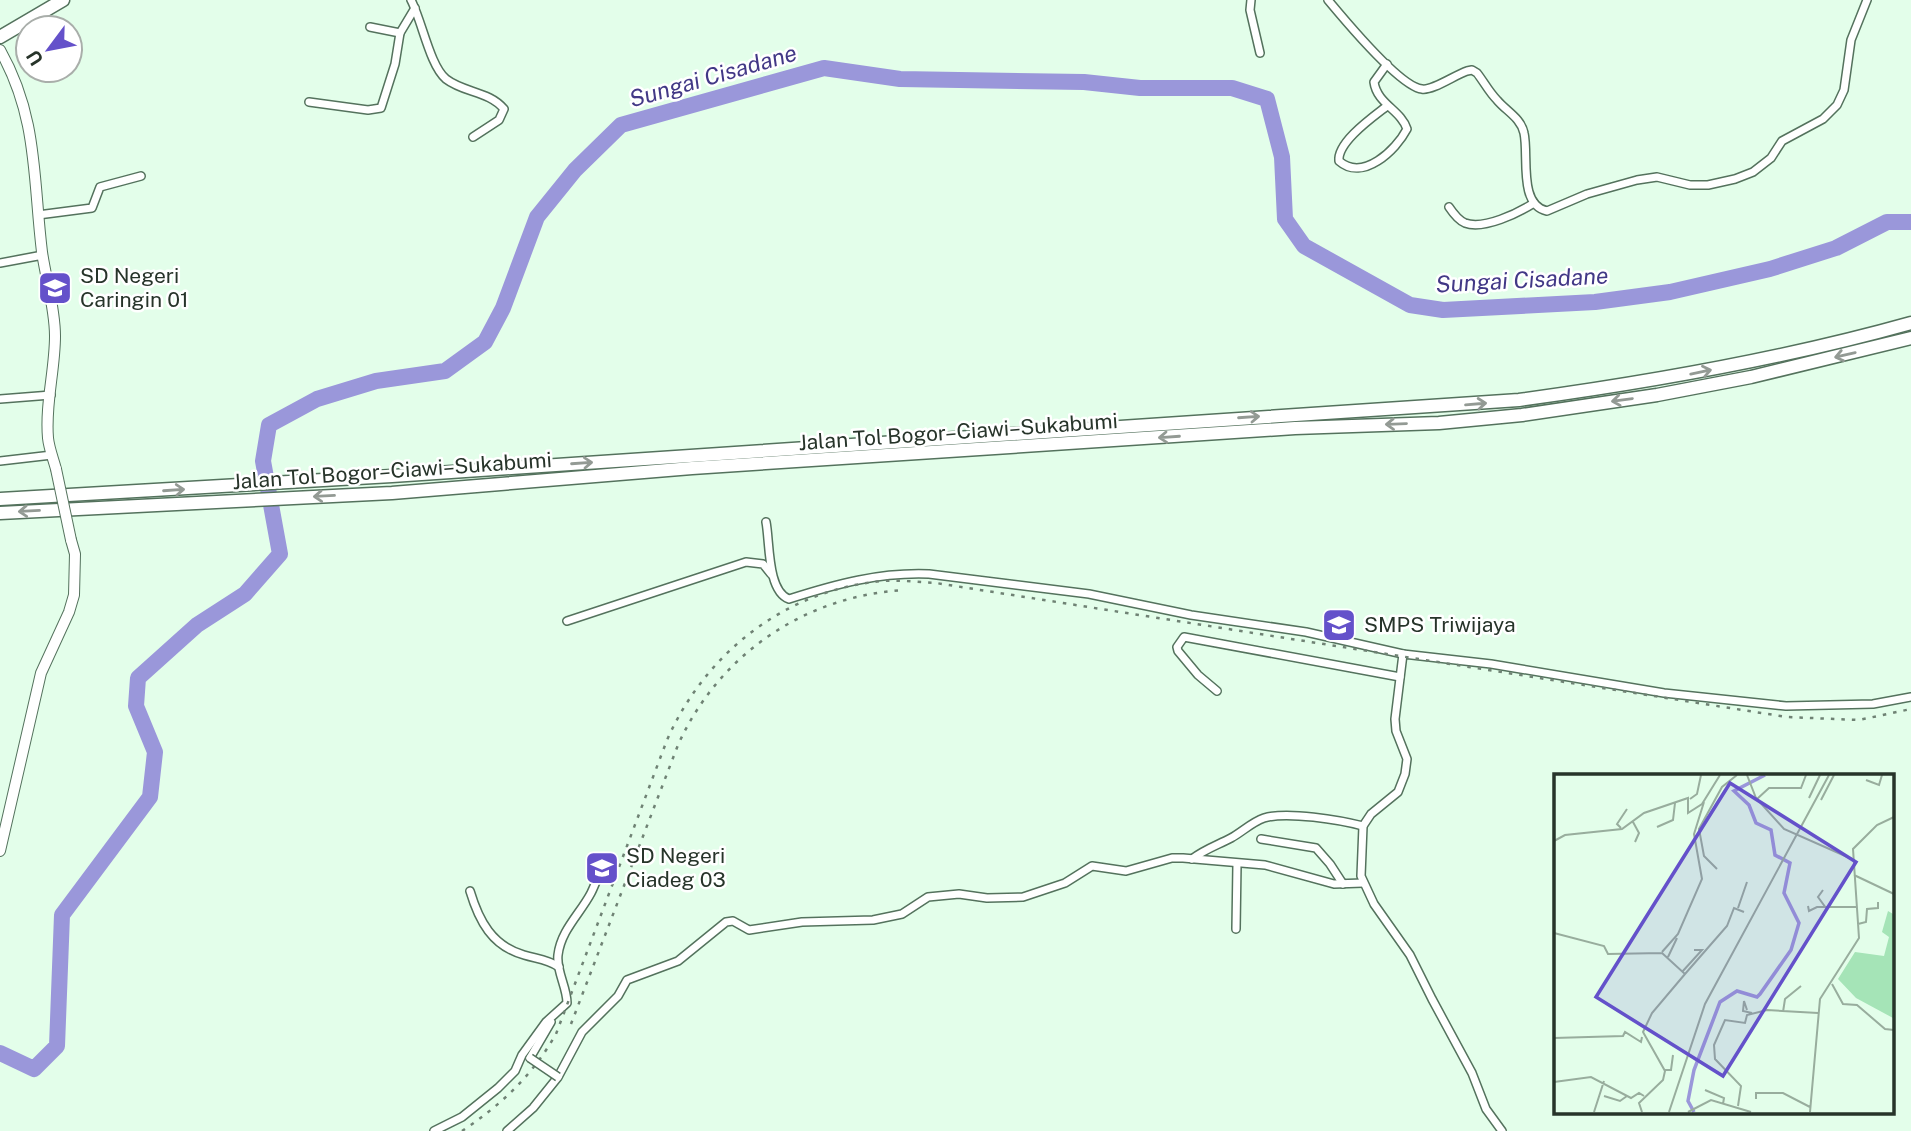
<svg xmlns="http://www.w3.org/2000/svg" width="1911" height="1131" font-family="'Public Sans',sans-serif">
  <rect width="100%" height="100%" fill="#e3feea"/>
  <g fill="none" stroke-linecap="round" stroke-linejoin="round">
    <polyline stroke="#9a97da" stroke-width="16" points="0,1053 34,1069 57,1046 62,915 150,797 155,752 136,706 138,678 197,625 245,594 280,554 263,461 269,425 317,399 376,381 445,371 485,342 503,308 537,217 575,170 621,125 824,68 900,79 1084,82 1140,88 1232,88 1267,99 1282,157 1285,219 1304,246 1410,305 1443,310 1595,302 1670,292 1770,269 1836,248 1887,222 1911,222"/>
    <g stroke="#54725d" stroke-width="10">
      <g id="street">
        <path d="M411,0c11,21 19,66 35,79 18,14 43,12 58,30l-5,11 -26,17"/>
        <polyline points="1251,0 1250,10 1260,53"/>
        <path d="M1328,0c15,18 72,87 94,89 10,2 33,-14 45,-18l5,-1 5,3c7,9 12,19 20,27 9,11 24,18 27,33 5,22 -6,72 23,78l40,-17 50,-14 20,-3 33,8h18l27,-6 18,-7 18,-14 11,-17 41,-22 14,-14 7,-15 7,-50 16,-40"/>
        <polyline points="370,27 400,33"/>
        <path d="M1387,64l-13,18c3,22 27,28 33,47 -11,21 -44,53 -68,32 -2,-19 34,-44 48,-55"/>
        <polyline points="309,102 368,110 381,108 395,64 400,33 415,8"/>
        <path d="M1449,207c4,6 9,13 16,16 19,7 53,-10 69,-20"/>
        <polyline points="38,215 92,208 100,187 141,176"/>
        <polyline points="0,263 43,255"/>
        <polyline points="0,399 51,395"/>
        <polyline points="0,461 52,455"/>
        <path d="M766,522c4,20 1,69 23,77 47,-15 91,-27 140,-25l160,20 102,21 115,17 97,22"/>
        <polyline points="567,621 746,562 763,564 771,574"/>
        <polyline points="1217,691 1198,675 1178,651 1177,647 1184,637 1400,677"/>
        <polyline points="1261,839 1316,848 1330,864 1343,884"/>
        <path d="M1192,859c13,-10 26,-14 39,-21 11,-6 21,-16 33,-20 23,-7 76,2 99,8"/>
        <path d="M470,891c9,30 22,55 54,64 13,4 23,4 35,12"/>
        <polyline points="1236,929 1237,864"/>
        <polyline points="530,1058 551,1022"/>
        <path d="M434,1131l28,-14 36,-29 17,-17 7,-16 24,-33 21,-19c0,-16 -11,-32 -9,-48 3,-25 22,-41 33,-62 4,-8 7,-17 11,-25"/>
        <polyline points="507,1131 533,1108 558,1077 582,1032 618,996 627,980 678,961 726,922 733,921 749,930 802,922 873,920 902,914 928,897 959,894 987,898 1023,897 1065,883 1092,866 1126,871 1172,858 1183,858 1265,865 1334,884 1363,883"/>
        <polyline points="1502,1131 1486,1109 1472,1073 1432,999 1410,955 1374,904 1361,876 1363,826 1371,814 1398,792 1405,774 1407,759 1396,731 1395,719 1403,654 1491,664 1664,693 1786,706 1873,704 1911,697"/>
      </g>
    </g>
    <g stroke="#54725d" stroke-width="12">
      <g id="secondary">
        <path d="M0,50c38,67 33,128 42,202 4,28 13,56 13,84 0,34 -10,68 -7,102 1,10 5,20 8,31"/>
        <polyline points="0,851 41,673 69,612 74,595 75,554 71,540"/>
      </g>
    </g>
    <g stroke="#54725d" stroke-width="15">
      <g id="highway">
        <polyline points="0,37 63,0"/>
        <path d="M0,499l392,-23 1127,-76c132,-18 264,-41 392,-77"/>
        <polyline points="0,513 392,493 692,468 1295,428 1439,423 1522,415 1657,395 1751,377 1911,338"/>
      </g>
    </g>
    <use href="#street" stroke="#fff" stroke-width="7"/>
    <use href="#secondary" stroke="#fff" stroke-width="10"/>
    <use href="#highway" stroke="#fff" stroke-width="12"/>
    <g stroke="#6f8274" stroke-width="2.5" stroke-dasharray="3.5 7" stroke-linecap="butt">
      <path d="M571,1024l107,-279c41,-91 127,-149 226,-155"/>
      <path d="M462,1131c39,-26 70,-55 94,-97l111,-294c39,-88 119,-150 215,-159 18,-1 37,1 54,2l851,134 72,3 52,-11"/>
    </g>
    <g stroke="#54725d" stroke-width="10" stroke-linecap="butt">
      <polyline id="street-bridge" points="530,1058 558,1077"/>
    </g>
    <g stroke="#54725d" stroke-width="12" stroke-linecap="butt">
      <polyline id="secondary-bridge" points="56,469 71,540"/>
    </g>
    <use href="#street-bridge" stroke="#fff" stroke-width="7"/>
    <use href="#secondary-bridge" stroke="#fff" stroke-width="10"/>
  </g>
  <defs><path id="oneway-shaft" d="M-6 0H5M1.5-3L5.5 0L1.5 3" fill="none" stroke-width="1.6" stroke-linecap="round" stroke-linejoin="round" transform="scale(1.75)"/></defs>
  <g stroke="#939a94">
    <use href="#oneway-shaft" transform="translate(1845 355) rotate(167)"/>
    <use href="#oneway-shaft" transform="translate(1701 372) rotate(-12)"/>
    <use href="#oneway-shaft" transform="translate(1622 400) rotate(172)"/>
    <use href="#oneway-shaft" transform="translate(1476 404) rotate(-5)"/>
    <use href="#oneway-shaft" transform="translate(1249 417) rotate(-4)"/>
    <use href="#oneway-shaft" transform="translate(1396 424) rotate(178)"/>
    <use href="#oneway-shaft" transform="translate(1169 437) rotate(176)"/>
    <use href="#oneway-shaft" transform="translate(582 463) rotate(-4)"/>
    <use href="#oneway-shaft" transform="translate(174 490) rotate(-4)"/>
    <use href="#oneway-shaft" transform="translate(324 496) rotate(177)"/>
    <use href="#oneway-shaft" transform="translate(29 511) rotate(177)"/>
  </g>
  <defs>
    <g id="school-square" transform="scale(1.75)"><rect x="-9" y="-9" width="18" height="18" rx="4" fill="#6451ca" stroke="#fff"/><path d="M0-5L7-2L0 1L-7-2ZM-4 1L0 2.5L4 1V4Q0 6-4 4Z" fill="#fff"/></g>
  </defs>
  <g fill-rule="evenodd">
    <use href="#school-square" x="55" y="288"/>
    <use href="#school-square" x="1339" y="625"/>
    <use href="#school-square" x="602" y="868"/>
  </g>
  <g text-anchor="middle" stroke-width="5" stroke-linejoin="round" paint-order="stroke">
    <g font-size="21" fill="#27342a" stroke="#fff" text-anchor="start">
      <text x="80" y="283">SD Negeri<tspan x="80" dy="24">Caringin 01</tspan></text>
      <text x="1364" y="632">SMPS Triwijaya</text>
      <text x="626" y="863">SD Negeri<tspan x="626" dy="24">Ciadeg 03</tspan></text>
    </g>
    <g font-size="21" fill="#27342a" stroke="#fff">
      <text transform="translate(958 432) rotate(-4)" y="7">Jalan Tol Bogor–Ciawi–Sukabumi</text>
      <text transform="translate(392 471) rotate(-4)" y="7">Jalan Tol Bogor–Ciawi–Sukabumi</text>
    </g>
    <g font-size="23" font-style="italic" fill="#423886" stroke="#fff">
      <text transform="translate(713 76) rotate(-16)" y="8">Sungai Cisadane</text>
      <text transform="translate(1522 280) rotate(-3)" y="8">Sungai Cisadane</text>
    </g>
  </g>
  <g transform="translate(1554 774)">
    <rect width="340" height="340" fill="#e3feea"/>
    <path d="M334,137l5,3v104l-37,-20 -18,-19 17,-27 29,4 5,-19 -7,-5z" fill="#a5e4b7"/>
    <path fill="none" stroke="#9a97da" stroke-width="3.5" d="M140,338l-6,-11 6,-31 26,-68 17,-11 20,6 3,-3 31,-44 8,-27 -15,-30 6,-30 -15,-8 -4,-25 -15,-7 -7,-18 -15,-14 31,-16"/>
    <path fill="none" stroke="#98ad9d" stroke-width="2" d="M193,1l9,23 28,31 68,30M312,6l13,5 3,-10M255,24l11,-23M136,25l7,-5 4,-19M203,25l12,-11h32l5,-13M267,26l13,-25M79,48l6,11 -4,9M103,53l16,-7 2,-17M67,54l-4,-4 10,-15M0,67l11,-6 57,-6 22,-16 44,-15v15l14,-9 18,-29M163,95l-13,-13 -5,-27 23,-42 15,-12M300,101l40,19M269,116l-5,7 8,11M254,132l1,5 8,-4h39M184,134l9,-26M304,150l8,-2 1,-13 11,-1v-6M0,159l50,13 4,8 54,-1 23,21 -33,39 -9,19 22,39 -2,9 -24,23 3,9M108,178l16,-18 24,-55 -8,-45 10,-32M114,183l9,-19M128,198l20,-22h-8M131,200l42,-48 7,-18 10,4M278,210l11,20 14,1 28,24 9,1M193,236l-3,-9 -1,10 9,2M229,238l2,-13 16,-13M0,264l69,-2 2,-4 16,10 1,-5M111,296h6l2,-15M0,308l37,-5 40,21 8,-5 5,3M151,316l19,8 -1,6M50,322l16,5 7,-5M202,325v-6h27l27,14M184,332l3,-20 -26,-27 -1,-14 11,-25 20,3 2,-8 20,-5 51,3M40,338l10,-31M115,338l36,-108 124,-229M134,338l23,-12 40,12M256,338l10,-113 39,-61 -6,-89 24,-24 17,-8"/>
    <path fill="#6451ca" fill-opacity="0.15" stroke="#6451ca" stroke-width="3.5" d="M176,9l126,79 -133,214 -127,-79z"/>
    <rect width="340" height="340" fill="none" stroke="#27342a" stroke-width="3.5"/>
  </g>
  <g transform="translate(49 49) rotate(238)"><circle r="33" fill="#ffffff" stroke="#a9aeaa" stroke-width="2"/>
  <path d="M0-5L12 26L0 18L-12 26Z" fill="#6451ca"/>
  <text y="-10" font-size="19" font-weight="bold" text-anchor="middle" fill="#27342a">U</text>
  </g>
</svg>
